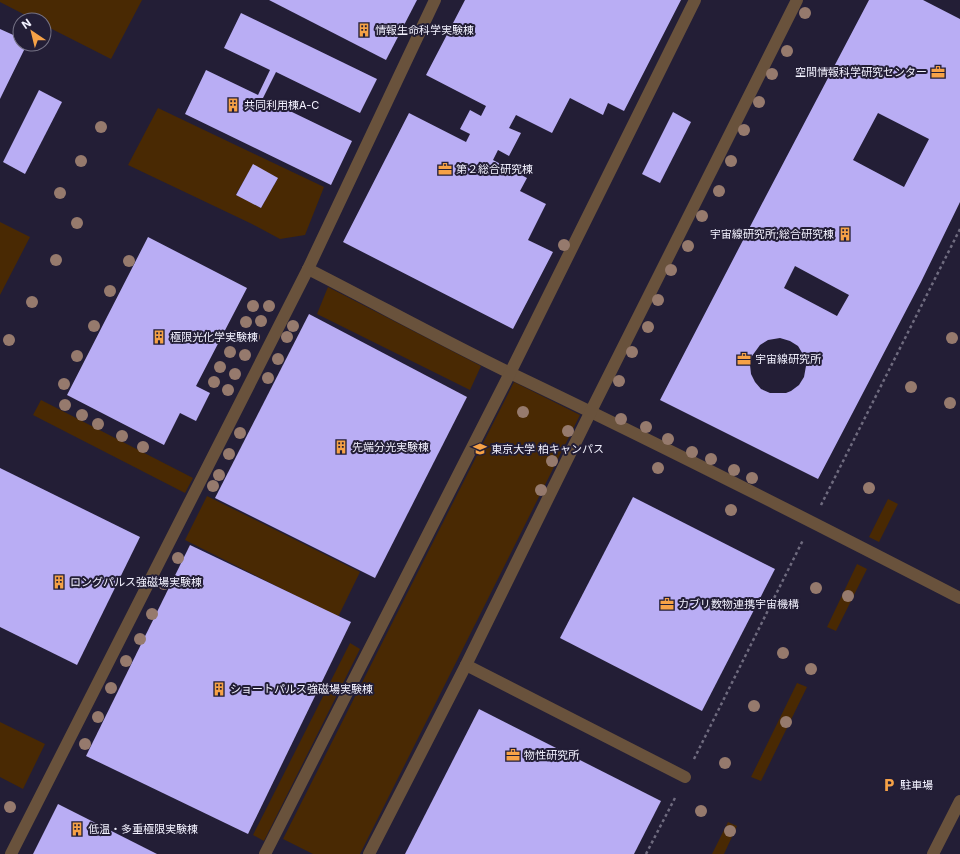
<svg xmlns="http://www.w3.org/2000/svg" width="960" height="854" font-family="Inter,'Noto Sans JP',sans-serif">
  <rect width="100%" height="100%" fill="#231e36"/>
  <g fill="#492903" fill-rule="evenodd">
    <polygon points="0,0 142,0 111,59 44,25 44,20 35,20 0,2"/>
    <path d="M158,108l166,79 -19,48 -25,4 -28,-15 -124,-59zM253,165l25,13 -17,30 -25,-14z"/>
    <polygon points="0,222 30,237 0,295"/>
    <polygon points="328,287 481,366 470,390 317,314"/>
    <polygon points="514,382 580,415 360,854 313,854 283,839"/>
    <polygon points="41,400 193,478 185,493 33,415"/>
    <polygon points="207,496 360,572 338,617 185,540"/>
    <polygon points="888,499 898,504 879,542 869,537"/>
    <polygon points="857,564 867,569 836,631 827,627"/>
    <polygon points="350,643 360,649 264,841 253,835"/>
    <polygon points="797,683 807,687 761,781 751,777"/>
    <polygon points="0,722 45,744 23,789 0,777"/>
    <polygon points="728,822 737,826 724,854 712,854"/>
  </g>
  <g fill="#b9adf4" fill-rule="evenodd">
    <polygon points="269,0 417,0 386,60"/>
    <polygon points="465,0 681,0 624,111 608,103 603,115 570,98 552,133 516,115 509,128 521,133 509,156 498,150 493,160 527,178 520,191 546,204 528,240 553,252 513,329 343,242 409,113 466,142 470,134 460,129 470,110 481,116 486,106 426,75"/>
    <path d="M869,0h54l37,19v183l-39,80 -103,197 -158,-79 106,-204zM878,113l51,26 -25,48 -51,-27zM795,266l54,29 -12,21 -53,-28zM780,338l10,3 8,5 6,10 2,10 -2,11 -5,8 -8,6 -5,2h-16l-9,-4 -6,-7 -4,-8 -1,-9 2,-9 8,-11 8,-5z"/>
    <polygon points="241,13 377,79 360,113 276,72 263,98 352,141 331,185 185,114 206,70 258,95 270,70 224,48"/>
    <polygon points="0,29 20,38 20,44 27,44 0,99"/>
    <polygon points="39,90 62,102 25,174 3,162"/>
    <polygon points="673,112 691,122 660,183 642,174"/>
    <polygon points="253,164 278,178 261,208 236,195"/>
    <polygon points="148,237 247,288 196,386 210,393 196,421 180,413 164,445 67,395"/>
    <polygon points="309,314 467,397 375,578 215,498"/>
    <polygon points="0,468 140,537 77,665 0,627"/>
    <polygon points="633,497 775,569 702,711 560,638"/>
    <polygon points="190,545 351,622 248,834 86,756"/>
    <polygon points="479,709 661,801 634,854 405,854"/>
    <polygon points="58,804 157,854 33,854"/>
  </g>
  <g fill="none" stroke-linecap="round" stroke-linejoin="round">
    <g stroke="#6f6b7f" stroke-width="2.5" stroke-dasharray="3 3" stroke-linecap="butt">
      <polyline points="821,505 960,229"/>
      <polyline points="694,759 803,540"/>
      <polyline points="646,854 676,796"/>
    </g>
    <g stroke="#69523c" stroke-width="12">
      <path d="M308,269c67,34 134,71 202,104 151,72 301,148 450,225"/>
      <polyline points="466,665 685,777"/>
      <polyline points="11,854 308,269 435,0"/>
      <polyline points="265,854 510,373 695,0"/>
      <polyline points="369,854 466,665 591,411 797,0"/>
      <polyline points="933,854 960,801"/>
    </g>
  </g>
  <g fill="#967a6d">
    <circle cx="805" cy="13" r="6"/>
    <circle cx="787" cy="51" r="6"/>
    <circle cx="772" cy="74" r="6"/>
    <circle cx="759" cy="102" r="6"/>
    <circle cx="101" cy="127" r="6"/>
    <circle cx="744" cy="130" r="6"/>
    <circle cx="81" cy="161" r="6"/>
    <circle cx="731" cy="161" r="6"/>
    <circle cx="719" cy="191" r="6"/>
    <circle cx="60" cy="193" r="6"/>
    <circle cx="702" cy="216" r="6"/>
    <circle cx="77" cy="223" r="6"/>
    <circle cx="564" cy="245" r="6"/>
    <circle cx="688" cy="246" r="6"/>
    <circle cx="56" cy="260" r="6"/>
    <circle cx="129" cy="261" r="6"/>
    <circle cx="671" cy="270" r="6"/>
    <circle cx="110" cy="291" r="6"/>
    <circle cx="658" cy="300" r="6"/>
    <circle cx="32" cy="302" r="6"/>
    <circle cx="253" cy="306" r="6"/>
    <circle cx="269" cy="306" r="6"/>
    <circle cx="261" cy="321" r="6"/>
    <circle cx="246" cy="322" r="6"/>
    <circle cx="94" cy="326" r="6"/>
    <circle cx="293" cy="326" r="6"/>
    <circle cx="648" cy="327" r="6"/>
    <circle cx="237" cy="336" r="6"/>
    <circle cx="254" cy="337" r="6"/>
    <circle cx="287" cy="337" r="6"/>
    <circle cx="952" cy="338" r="6"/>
    <circle cx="9" cy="340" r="6"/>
    <circle cx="230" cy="352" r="6"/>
    <circle cx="632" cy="352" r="6"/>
    <circle cx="245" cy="355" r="6"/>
    <circle cx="77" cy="356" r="6"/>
    <circle cx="278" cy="359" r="6"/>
    <circle cx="220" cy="367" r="6"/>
    <circle cx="235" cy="374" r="6"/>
    <circle cx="268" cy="378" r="6"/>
    <circle cx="619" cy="381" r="6"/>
    <circle cx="214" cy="382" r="6"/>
    <circle cx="64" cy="384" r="6"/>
    <circle cx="911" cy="387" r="6"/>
    <circle cx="228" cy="390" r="6"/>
    <circle cx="950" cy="403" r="6"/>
    <circle cx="65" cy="405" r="6"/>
    <circle cx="523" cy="412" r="6"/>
    <circle cx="82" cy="415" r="6"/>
    <circle cx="621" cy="419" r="6"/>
    <circle cx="98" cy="424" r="6"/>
    <circle cx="646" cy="427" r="6"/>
    <circle cx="568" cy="431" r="6"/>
    <circle cx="240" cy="433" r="6"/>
    <circle cx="122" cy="436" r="6"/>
    <circle cx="668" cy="439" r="6"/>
    <circle cx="143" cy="447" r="6"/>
    <circle cx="692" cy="452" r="6"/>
    <circle cx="229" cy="454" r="6"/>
    <circle cx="711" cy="459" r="6"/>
    <circle cx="552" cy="461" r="6"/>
    <circle cx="658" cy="468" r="6"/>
    <circle cx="734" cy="470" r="6"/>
    <circle cx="219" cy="475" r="6"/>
    <circle cx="752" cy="478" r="6"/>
    <circle cx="213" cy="486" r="6"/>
    <circle cx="869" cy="488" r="6"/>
    <circle cx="541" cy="490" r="6"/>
    <circle cx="731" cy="510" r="6"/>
    <circle cx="178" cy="558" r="6"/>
    <circle cx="164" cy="584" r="6"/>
    <circle cx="816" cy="588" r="6"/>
    <circle cx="848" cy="596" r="6"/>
    <circle cx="152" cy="614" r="6"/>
    <circle cx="140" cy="639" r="6"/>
    <circle cx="783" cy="653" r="6"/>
    <circle cx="126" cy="661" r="6"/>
    <circle cx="811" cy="669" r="6"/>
    <circle cx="111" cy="688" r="6"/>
    <circle cx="754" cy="706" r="6"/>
    <circle cx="98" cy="717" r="6"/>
    <circle cx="786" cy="722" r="6"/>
    <circle cx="85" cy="744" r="6"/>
    <circle cx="725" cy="763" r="6"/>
    <circle cx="10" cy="807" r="6"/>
    <circle cx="701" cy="811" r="6"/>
    <circle cx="730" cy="831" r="6"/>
  </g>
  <defs>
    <g id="building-bare" transform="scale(1.08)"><path d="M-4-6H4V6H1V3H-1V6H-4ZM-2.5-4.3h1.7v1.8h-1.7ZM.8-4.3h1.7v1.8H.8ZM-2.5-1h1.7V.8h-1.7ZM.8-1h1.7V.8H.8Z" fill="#f6a247" stroke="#231e36" stroke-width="2.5" paint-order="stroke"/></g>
    <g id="office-bare" transform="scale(1.08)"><path d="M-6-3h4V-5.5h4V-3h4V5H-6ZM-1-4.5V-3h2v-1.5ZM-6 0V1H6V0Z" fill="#f6a247" stroke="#231e36" stroke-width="2.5" paint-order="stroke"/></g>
    <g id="university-bare" transform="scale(1.08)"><path d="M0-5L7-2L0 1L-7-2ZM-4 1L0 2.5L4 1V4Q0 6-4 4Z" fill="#f6a247" stroke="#231e36" stroke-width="2.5" paint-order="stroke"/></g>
    <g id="parking-bare" transform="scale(1.08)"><path d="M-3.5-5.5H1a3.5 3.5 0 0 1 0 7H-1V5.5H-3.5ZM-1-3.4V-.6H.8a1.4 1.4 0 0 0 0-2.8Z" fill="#f6a247" stroke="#231e36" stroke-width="2.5" paint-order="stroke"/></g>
  </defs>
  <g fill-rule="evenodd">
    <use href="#building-bare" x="364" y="30"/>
    <use href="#office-bare" x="938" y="72"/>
    <use href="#building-bare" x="233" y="105"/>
    <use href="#office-bare" x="445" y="169"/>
    <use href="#building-bare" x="845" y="234"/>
    <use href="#building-bare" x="159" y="337"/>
    <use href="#office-bare" x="744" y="359"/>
    <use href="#building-bare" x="341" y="447"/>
    <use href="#university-bare" x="480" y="449"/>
    <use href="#building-bare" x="59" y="582"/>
    <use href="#office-bare" x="667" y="604"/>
    <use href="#building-bare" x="219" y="689"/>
    <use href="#office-bare" x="513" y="755"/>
    <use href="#parking-bare" x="889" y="785"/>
    <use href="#building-bare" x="77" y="829"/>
  </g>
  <g text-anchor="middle" stroke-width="4" stroke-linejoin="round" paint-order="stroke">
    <g font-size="11" fill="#f3f2ff" stroke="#231e36" text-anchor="start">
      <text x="375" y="34">情報生命科学実験棟</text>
      <text x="927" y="76" text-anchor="end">空間情報科学研究センター</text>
      <text x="244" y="109">共同利用棟A-C</text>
      <text x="456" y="173">第２総合研究棟</text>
      <text x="834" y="238" text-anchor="end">宇宙線研究所;総合研究棟</text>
      <text x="170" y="341">極限光化学実験棟</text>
      <text x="755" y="363">宇宙線研究所</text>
      <text x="352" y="451">先端分光実験棟</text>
      <text x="491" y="453">東京大学 柏キャンパス</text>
      <text x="70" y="586">ロングパルス強磁場実験棟</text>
      <text x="678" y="608">カブリ数物連携宇宙機構</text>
      <text x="230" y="693">ショートパルス強磁場実験棟</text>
      <text x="524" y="759">物性研究所</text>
      <text x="900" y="789">駐車場</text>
      <text x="88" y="833">低温・多重極限実験棟</text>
    </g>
  </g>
  <g transform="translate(32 32) rotate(325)"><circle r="19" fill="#231e36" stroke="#767386"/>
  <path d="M0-3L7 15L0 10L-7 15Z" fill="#f6a247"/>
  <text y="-6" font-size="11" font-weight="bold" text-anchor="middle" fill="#f3f2ff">N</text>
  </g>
</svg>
